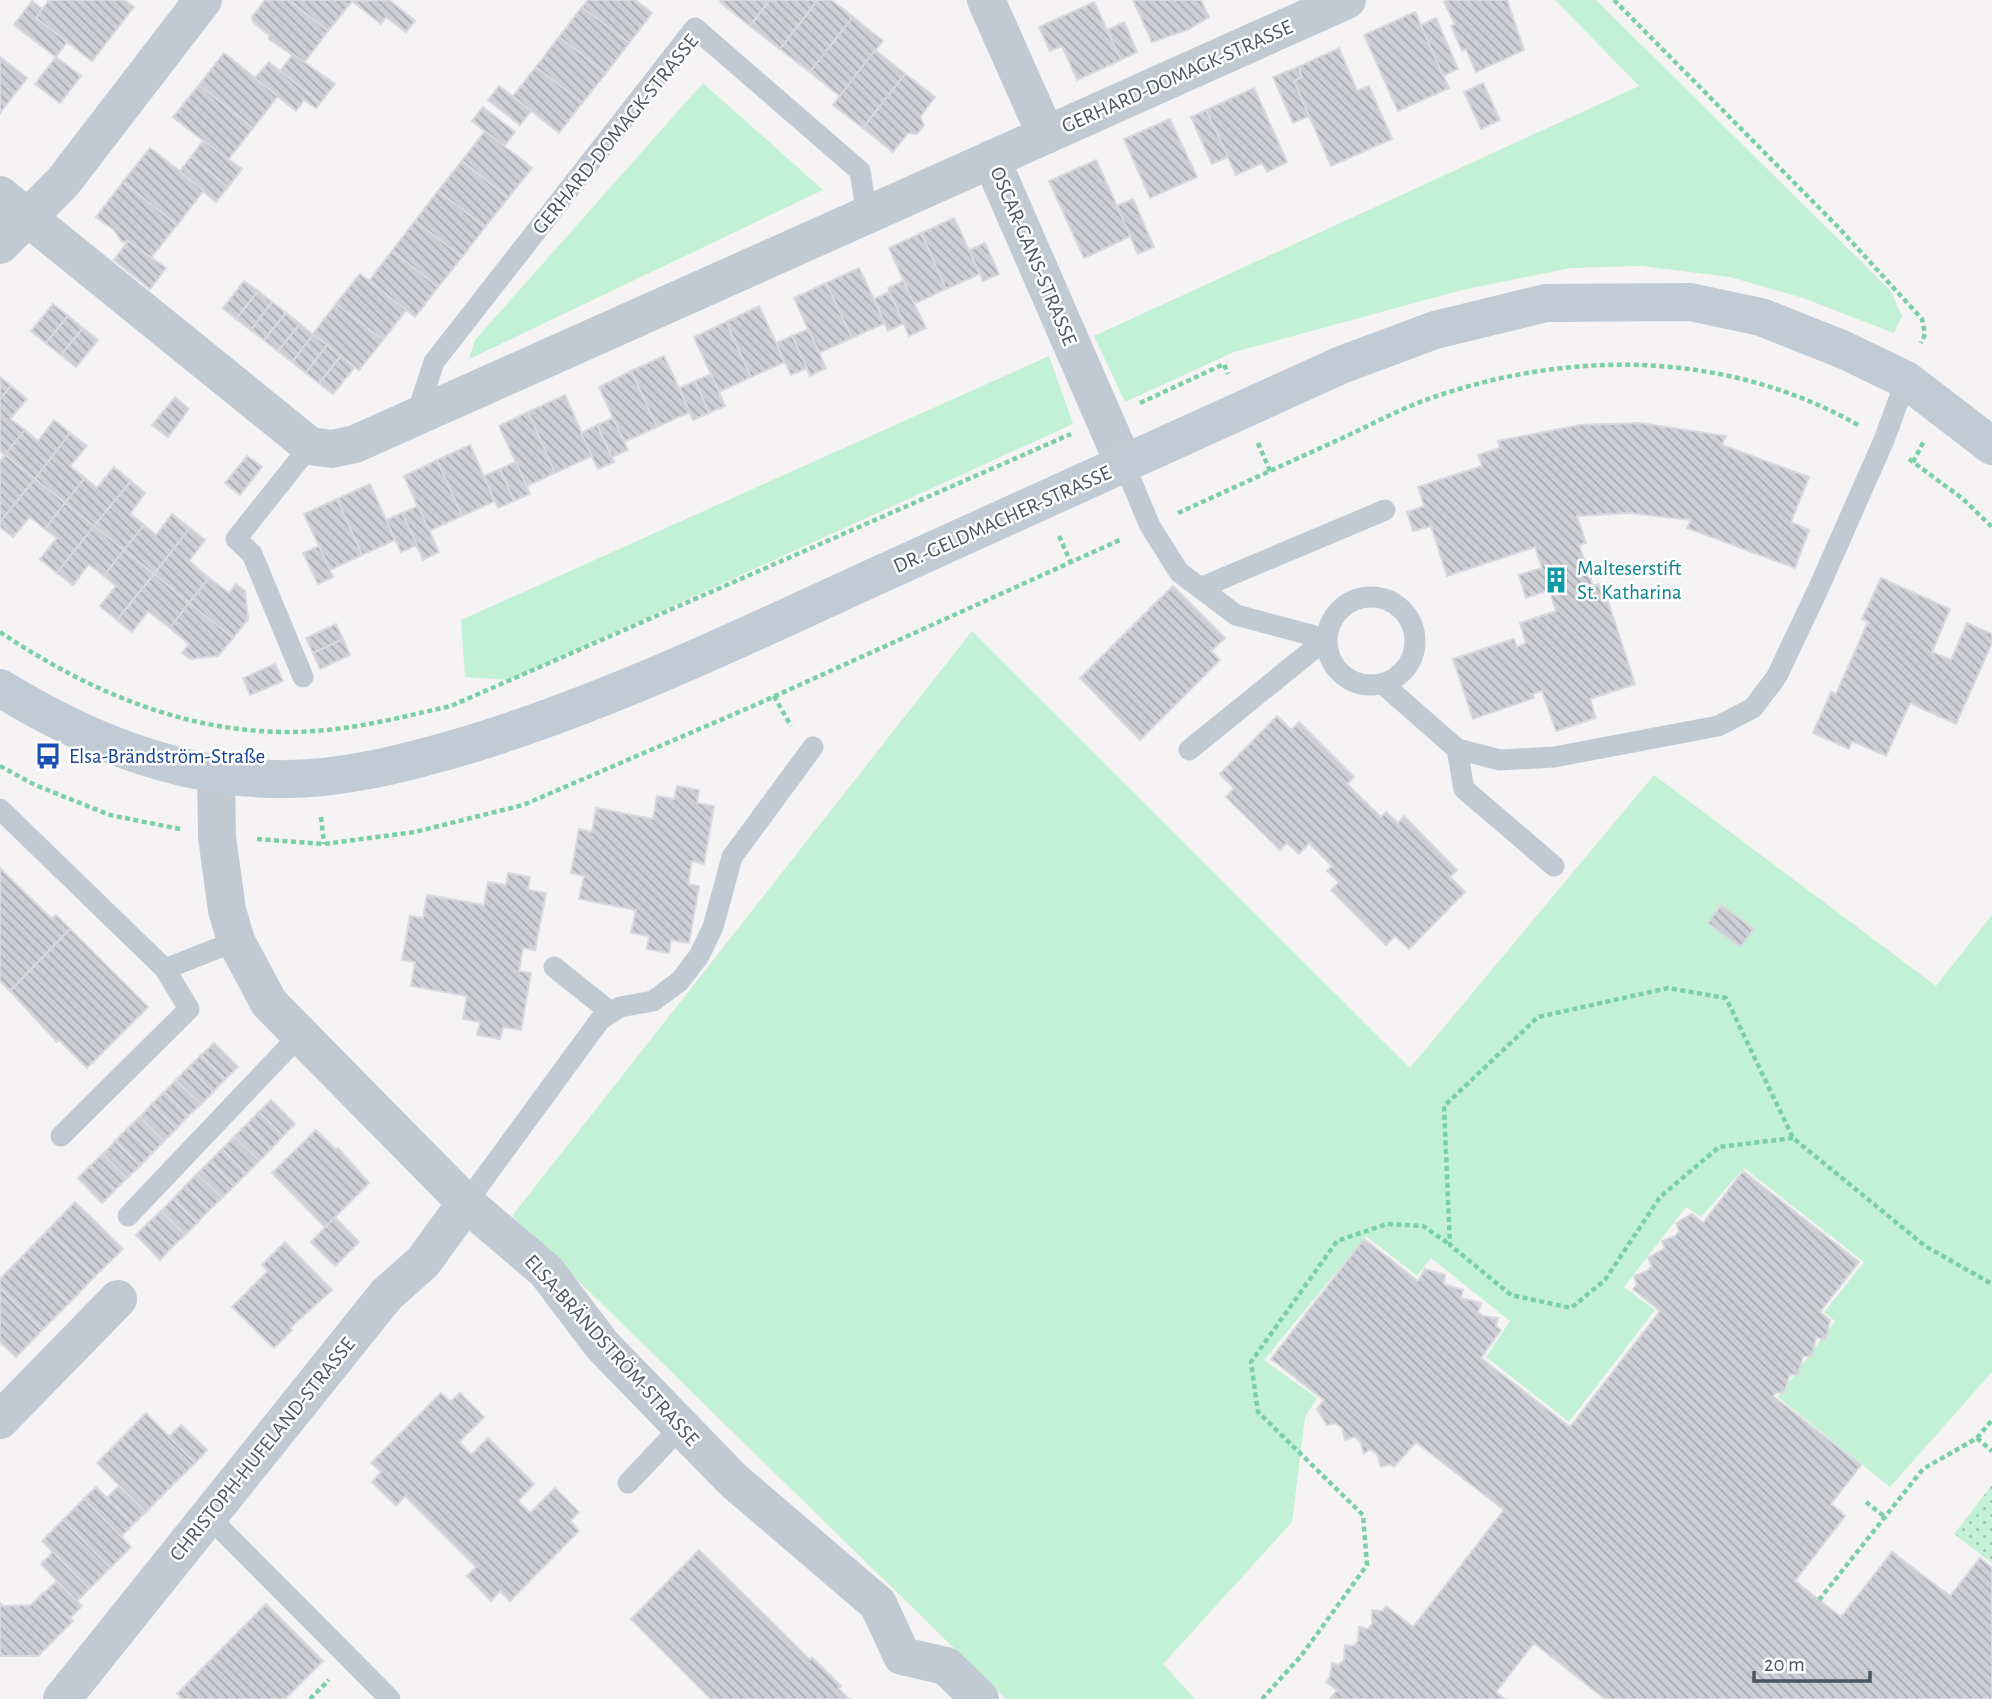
<svg xmlns="http://www.w3.org/2000/svg" width="1992" height="1699" font-family="'Alegreya Sans',sans-serif">
  <defs>
    <pattern id="park-dots" width="8" height="8" patternUnits="userSpaceOnUse" patternTransform="scale(1.75)"><rect width="8" height="8" fill="#c3f1d5"/><path d="M2 2h.1M6 6h.1" fill="none" stroke="#a0c6b0" stroke-width="1.8" stroke-linecap="round"/></pattern>
    <pattern id="building-back-hatch" width="6" height="6" patternUnits="userSpaceOnUse" patternTransform="scale(1.75)"><rect width="6" height="6" fill="#cdcfd5"/><path d="M-1 5l2 2M0 0l6 6M5-1l2 2" fill="none" stroke="#a8abb0"/></pattern>
  </defs>
  <rect width="100%" height="100%" fill="#f5f3f3"/>
  <g fill="#c3f1d5">
    <polygon points="1555,0 1596,0 1890,290 1902,316 1894,333 1803,298 1730,277 1641,266 1571,268 1462,290 1234,352 1125,402 1094,336 1639,86"/>
    <polygon points="703,83 823,190 469,359 475,340"/>
    <polygon points="1049,356 1073,424 510,680 465,677 461,620"/>
    <polygon points="972,631 1410,1068 1654,775 1936,986 1992,915 1992,1372 1890,1487 1778,1397 1835,1321 1824,1312 1864,1262 1744,1168 1701,1217 1686,1207 1624,1287 1655,1310 1569,1422 1486,1357 1510,1321 1431,1258 1417,1276 1366,1236 1264,1360 1317,1398 1305,1417 1292,1522 1163,1664 1195,1699 1006,1699 512,1216"/>
  </g>
  <polygon fill="url(#park-dots)" points="1992,1485 1992,1563 1954,1534"/>
  <g fill="url(#building-back-hatch)" stroke="#d7d9de" stroke-width="2">
    <polygon points="49,0 124,0 134,7 92,61 36,18"/>
    <polygon points="265,0 289,0 328,31 304,63 269,39 269,35 253,22 252,17"/>
    <polygon points="289,0 353,0 328,31"/>
    <polygon points="389,0 415,21 406,32 386,17 381,24 352,1"/>
    <polygon points="588,0 635,0 652,13 629,43 582,7"/>
    <polygon points="722,0 770,0 750,26 720,2"/>
    <polygon points="770,0 818,0 780,49 750,26"/>
    <polygon points="818,0 831,0 853,17 810,72 780,49"/>
    <polygon points="1133,0 1201,0 1209,17 1187,30 1152,42"/>
    <polygon points="1448,0 1507,0 1524,50 1476,72 1466,49 1462,51 1451,26 1455,24 1444,2"/>
    <polygon points="32,1 42,9 36,18 67,42 56,57 14,25"/>
    <polygon points="1094,2 1121,60 1077,80 1062,46 1050,51 1039,27"/>
    <polygon points="582,7 629,43 606,73 559,37"/>
    <polygon points="1415,12 1449,88 1398,111 1364,35"/>
    <polygon points="853,17 883,41 840,96 810,72"/>
    <polygon points="1436,18 1458,69 1443,76 1421,25"/>
    <polygon points="1124,22 1137,52 1121,60 1107,30"/>
    <polygon points="559,37 606,73 582,103 536,67"/>
    <polygon points="1339,48 1357,91 1369,86 1392,139 1331,166 1294,81 1302,77 1298,67"/>
    <polygon points="875,50 905,74 863,128 833,105"/>
    <polygon points="224,53 278,96 253,128 199,85"/>
    <polygon points="293,54 335,84 320,103 280,71"/>
    <polygon points="0,57 27,78 0,113"/>
    <polygon points="56,57 81,76 60,103 35,84"/>
    <polygon points="269,62 320,103 316,108 304,100 296,111 255,78"/>
    <polygon points="536,67 582,103 559,133 513,96"/>
    <polygon points="1298,67 1302,77 1294,81 1309,116 1293,123 1273,77"/>
    <polygon points="905,74 935,97 920,117 924,125 917,134 908,133 893,152 863,128"/>
    <polygon points="1483,83 1500,120 1481,129 1464,92"/>
    <polygon points="199,85 253,128 228,160 173,117"/>
    <polygon points="499,86 531,111 520,125 488,100"/>
    <polygon points="1254,88 1287,162 1267,172 1262,163 1236,175 1206,110"/>
    <polygon points="483,107 515,132 504,146 472,121"/>
    <polygon points="1206,110 1228,157 1212,164 1191,117"/>
    <polygon points="1170,119 1197,177 1150,198 1124,139"/>
    <polygon points="485,131 532,168 508,198 462,161"/>
    <polygon points="203,141 242,169 228,187 191,157"/>
    <polygon points="150,148 204,190 177,225 123,182"/>
    <polygon points="191,157 228,187 216,202 180,171"/>
    <polygon points="1096,160 1131,236 1084,258 1049,181"/>
    <polygon points="462,161 508,198 485,227 438,191"/>
    <polygon points="123,182 177,225 150,259 128,241 122,242 114,230 96,217"/>
    <polygon points="438,191 485,227 462,257 415,221"/>
    <polygon points="1133,199 1154,247 1138,254 1117,206"/>
    <polygon points="954,218 980,274 946,289 921,233"/>
    <polygon points="415,221 462,257 438,287 392,251"/>
    <polygon points="921,233 946,289 914,304 889,248"/>
    <polygon points="128,241 166,268 150,289 114,260"/>
    <polygon points="985,243 999,274 983,281 969,250"/>
    <polygon points="392,251 438,287 415,317 369,281"/>
    <polygon points="859,268 885,323 852,338 826,283"/>
    <polygon points="360,274 406,310 383,340 336,304"/>
    <polygon points="244,281 258,291 236,319 223,308"/>
    <polygon points="903,281 926,328 909,336 888,288"/>
    <polygon points="826,283 852,338 819,353 794,298"/>
    <polygon points="258,291 272,302 251,330 236,319"/>
    <polygon points="889,292 904,323 888,331 874,299"/>
    <polygon points="272,302 286,313 264,340 251,330"/>
    <polygon points="53,304 68,316 46,343 31,331"/>
    <polygon points="336,304 383,340 359,370 313,334"/>
    <polygon points="759,306 785,362 751,377 726,322"/>
    <polygon points="286,313 300,324 278,351 264,340"/>
    <polygon points="68,316 83,328 61,355 46,343"/>
    <polygon points="726,322 751,377 719,392 694,337"/>
    <polygon points="300,324 313,335 292,362 278,351"/>
    <polygon points="83,328 98,340 76,367 61,355"/>
    <polygon points="808,329 826,368 810,376 792,336"/>
    <polygon points="313,335 327,345 306,373 292,362"/>
    <polygon points="792,336 807,368 791,375 776,343"/>
    <polygon points="327,345 341,356 319,383 306,373"/>
    <polygon points="341,356 355,367 333,394 319,383"/>
    <polygon points="664,356 690,412 657,427 631,371"/>
    <polygon points="631,371 657,427 624,442 599,387"/>
    <polygon points="711,374 725,406 709,413 695,381"/>
    <polygon points="0,377 11,386 0,399"/>
    <polygon points="695,381 709,413 693,420 679,388"/>
    <polygon points="11,386 27,399 10,419 25,430 5,455 0,451 0,399"/>
    <polygon points="565,395 592,456 555,473 528,412"/>
    <polygon points="175,397 189,409 168,437 152,425"/>
    <polygon points="528,412 555,473 527,486 499,426"/>
    <polygon points="613,418 628,450 612,457 597,425"/>
    <polygon points="54,420 70,433 35,479 5,455 25,430 38,441"/>
    <polygon points="1640,423 1726,436 1722,445 1809,477 1791,522 1809,530 1795,568 1687,528 1691,520 1630,513 1577,516 1586,543 1579,545 1593,586 1599,584 1602,595 1606,595 1635,684 1590,699 1596,718 1556,731 1542,691 1532,694 1534,698 1473,719 1453,659 1514,639 1517,647 1526,643 1520,623 1556,611 1549,590 1526,598 1519,575 1542,568 1535,547 1447,576 1431,526 1413,531 1407,512 1424,506 1418,487 1482,466 1478,455 1500,448 1498,441 1580,425"/>
    <polygon points="597,425 614,462 598,469 581,433"/>
    <polygon points="70,433 87,446 70,466 85,478 65,503 35,479"/>
    <polygon points="470,445 495,501 462,516 437,460"/>
    <polygon points="5,455 35,479 0,522 0,461"/>
    <polygon points="247,456 262,467 240,495 225,483"/>
    <polygon points="437,460 462,516 429,531 404,476"/>
    <polygon points="516,462 530,494 514,501 500,469"/>
    <polygon points="114,467 131,481 94,526 65,503 85,478 97,488"/>
    <polygon points="500,469 514,501 498,508 484,476"/>
    <polygon points="35,479 65,503 45,529 30,517 13,537 0,527 0,522"/>
    <polygon points="131,481 145,493 130,514 144,525 124,550 94,526"/>
    <polygon points="370,484 395,540 362,555 337,499"/>
    <polygon points="337,499 362,555 330,570 304,514"/>
    <polygon points="65,503 94,526 57,573 40,559 57,538 45,529"/>
    <polygon points="418,506 439,552 423,560 402,513"/>
    <polygon points="402,513 417,545 401,552 386,520"/>
    <polygon points="172,514 190,528 154,574 124,550 144,525 156,535"/>
    <polygon points="94,526 124,550 104,576 89,564 73,585 57,573"/>
    <polygon points="190,528 205,540 189,561 209,578 189,603 154,574"/>
    <polygon points="319,546 333,577 318,584 303,553"/>
    <polygon points="124,550 154,574 117,620 100,606 116,586 104,576"/>
    <polygon points="154,574 189,603 170,628 148,611 132,632 117,620"/>
    <polygon points="209,578 229,593 236,584 245,591 248,619 233,638 189,603"/>
    <polygon points="1881,578 1950,609 1932,652 1951,660 1967,623 1992,634 1992,643 1956,724 1910,703 1886,756 1852,741 1849,749 1813,733 1831,692 1836,694 1868,622 1862,619"/>
    <polygon points="1173,586 1225,638 1211,651 1220,660 1140,740 1080,678"/>
    <polygon points="189,603 233,638 218,656 190,659 182,653 189,644 170,628"/>
    <polygon points="336,624 343,639 313,653 306,638"/>
    <polygon points="343,639 350,655 320,669 313,653"/>
    <polygon points="275,664 283,681 250,695 243,678"/>
    <polygon points="1277,716 1291,730 1299,722 1354,777 1347,784 1381,817 1386,812 1398,823 1404,816 1457,870 1450,877 1465,892 1409,949 1395,936 1386,945 1331,890 1339,882 1327,871 1332,866 1309,843 1299,854 1287,843 1280,850 1226,797 1234,788 1220,774"/>
    <polygon points="677,786 699,790 697,803 714,806 704,864 692,861 688,884 699,886 689,943 671,940 669,953 647,949 649,936 631,933 636,910 579,899 584,876 571,873 579,829 592,832 596,808 653,819 657,796 674,799"/>
    <polygon points="0,868 52,919 56,915 70,929 10,991 0,981"/>
    <polygon points="508,873 530,877 528,890 546,893 535,950 523,948 519,971 531,973 521,1030 503,1027 500,1039 477,1035 480,1022 463,1019 467,996 411,986 415,962 402,960 410,916 423,918 427,895 484,905 488,882 506,885"/>
    <polygon points="1721,905 1754,929 1740,947 1708,923"/>
    <polygon points="70,929 148,1007 87,1068 59,1040 57,1042 10,991"/>
    <polygon points="214,1043 238,1067 225,1079 201,1055"/>
    <polygon points="201,1055 225,1079 213,1092 189,1067"/>
    <polygon points="189,1067 213,1092 201,1104 176,1080"/>
    <polygon points="176,1080 201,1104 188,1116 164,1092"/>
    <polygon points="164,1092 188,1116 176,1129 152,1104"/>
    <polygon points="271,1100 295,1124 283,1136 259,1112"/>
    <polygon points="152,1104 176,1129 164,1141 140,1117"/>
    <polygon points="259,1112 283,1136 271,1149 247,1124"/>
    <polygon points="140,1117 164,1141 152,1153 127,1129"/>
    <polygon points="247,1124 271,1149 259,1161 234,1137"/>
    <polygon points="127,1129 152,1153 140,1166 115,1141"/>
    <polygon points="316,1130 336,1150 338,1148 369,1183 325,1227 272,1173"/>
    <polygon points="234,1137 259,1161 246,1174 222,1149"/>
    <polygon points="115,1141 140,1166 127,1178 103,1154"/>
    <polygon points="222,1149 246,1174 234,1186 210,1161"/>
    <polygon points="103,1154 127,1178 115,1190 90,1166"/>
    <polygon points="210,1161 234,1186 222,1198 197,1174"/>
    <polygon points="90,1166 115,1190 102,1203 78,1178"/>
    <polygon points="1743,1171 1859,1262 1820,1312 1830,1320 1826,1340 1816,1337 1812,1357 1803,1356 1798,1375 1790,1374 1784,1393 1776,1392 1773,1396 1861,1465 1831,1504 1845,1516 1795,1581 1841,1617 1892,1552 1950,1596 1980,1558 1992,1568 1992,1699 1605,1699 1534,1643 1496,1692 1505,1699 1330,1699 1337,1690 1326,1682 1330,1677 1332,1663 1339,1665 1344,1660 1345,1645 1354,1646 1358,1641 1359,1627 1368,1629 1372,1624 1372,1610 1382,1611 1386,1606 1413,1627 1504,1510 1416,1442 1394,1467 1390,1464 1381,1467 1377,1454 1370,1449 1364,1454 1360,1441 1354,1437 1345,1440 1342,1428 1335,1423 1327,1425 1317,1409 1324,1400 1271,1359 1364,1239 1418,1281 1425,1269 1445,1275 1444,1284 1463,1290 1461,1298 1481,1303 1478,1312 1483,1316 1498,1318 1496,1326 1501,1330 1481,1358 1570,1427 1660,1311 1633,1289 1637,1284 1634,1276 1647,1271 1652,1266 1648,1258 1665,1248 1662,1241 1675,1236 1679,1231 1676,1223 1692,1214 1703,1223"/>
    <polygon points="197,1174 222,1198 209,1210 185,1186"/>
    <polygon points="185,1186 209,1210 197,1223 173,1199"/>
    <polygon points="173,1199 197,1223 185,1235 161,1211"/>
    <polygon points="75,1202 123,1249 95,1276 48,1230"/>
    <polygon points="161,1211 185,1235 172,1247 148,1223"/>
    <polygon points="335,1217 359,1242 335,1266 311,1242"/>
    <polygon points="148,1223 172,1247 160,1260 136,1235"/>
    <polygon points="48,1230 95,1276 69,1303 22,1257"/>
    <polygon points="285,1242 332,1290 290,1328 292,1330 274,1348 232,1307 268,1271 262,1265"/>
    <polygon points="22,1257 69,1303 42,1330 0,1288 0,1279"/>
    <polygon points="0,1288 42,1330 16,1357 0,1342"/>
    <polygon points="441,1393 450,1402 460,1393 484,1417 459,1442 471,1455 488,1438 534,1484 518,1501 530,1513 555,1488 579,1512 570,1521 579,1531 510,1601 500,1591 491,1601 467,1576 476,1567 405,1496 396,1506 372,1482 381,1472 371,1463"/>
    <polygon points="146,1413 195,1463 170,1487 121,1439"/>
    <polygon points="181,1425 207,1450 195,1463 169,1437"/>
    <polygon points="121,1439 170,1487 146,1512 97,1463"/>
    <polygon points="119,1486 146,1512 133,1524 107,1498"/>
    <polygon points="96,1487 133,1524 121,1537 84,1499"/>
    <polygon points="84,1499 131,1547 110,1568 63,1520"/>
    <polygon points="63,1520 110,1568 89,1589 42,1541"/>
    <polygon points="699,1550 810,1660 812,1657 841,1686 838,1688 849,1699 711,1699 631,1619"/>
    <polygon points="53,1552 89,1589 77,1601 41,1564"/>
    <polygon points="57,1581 82,1606 70,1618 44,1593"/>
    <polygon points="44,1592 73,1621 38,1656 0,1656 0,1603 3,1606 31,1605"/>
    <polygon points="266,1604 323,1661 285,1699 182,1699 177,1694"/>
  </g>
  <g fill="none" stroke-linecap="round" stroke-linejoin="round">
    <g stroke="#7ad0a6" stroke-width="4.5" stroke-dasharray="5 3.5" stroke-linecap="butt">
      <polyline points="1614,0 1839,228 1922,319 1925,334 1921,343"/>
      <polyline points="1140,403 1224,364 1228,374"/>
      <polyline points="1258,443 1270,471"/>
      <polyline points="1909,459 1963,499 1992,527"/>
      <polyline points="1913,462 1924,441"/>
      <path d="M1178,513c53,-24 107,-49 160,-73 27,-12 54,-27 82,-38 143,-53 304,-53 438,23"/>
      <polyline points="1059,536 1071,563"/>
      <path d="M0,632c94,63 199,107 314,99 47,-3 92,-15 137,-25l620,-272"/>
      <polyline points="774,696 791,726"/>
      <polyline points="0,766 35,785 110,815 180,829"/>
      <polyline points="321,817 324,844"/>
      <polyline points="257,839 324,844 415,832 523,805 753,706 1122,539"/>
      <polyline points="1793,1138 1719,1147 1660,1197 1605,1280 1571,1308 1511,1295 1450,1245 1444,1106 1538,1017 1668,988 1726,998 1793,1138 1925,1246 1992,1284"/>
      <polyline points="1977,1438 1992,1451"/>
      <polyline points="1866,1502 1885,1517"/>
      <polyline points="1819,1600 1923,1469 1977,1438 1992,1420"/>
      <polyline points="310,1699 329,1680"/>
      <polyline points="1262,1699 1301,1656 1367,1565 1363,1515 1258,1412 1251,1362 1337,1241 1387,1224 1423,1226 1449,1244"/>
    </g>
    <g stroke="#c1cad2" stroke-width="21">
      <polyline points="416,417 434,362 695,28 860,171 867,215"/>
      <polyline points="1124,464 1150,526 1179,572 1236,615 1326,639"/>
      <polyline points="1200,588 1385,510"/>
      <circle cx="1371" cy="641" r="44"/>
      <polyline points="303,677 252,554 236,539 310,446"/>
      <polyline points="1383,684 1457,749 1500,760 1554,757 1718,726 1753,708 1777,676 1820,585 1884,440 1906,380"/>
      <polyline points="1457,749 1464,789 1554,866"/>
      <polyline points="1189,750 1326,639"/>
      <polyline points="0,809 165,969 236,941"/>
      <polyline points="554,967 609,1011"/>
      <polyline points="61,1136 189,1009 165,969"/>
      <polyline points="466,1203 600,1020 620,1007 653,1001 680,981 699,956 713,927 732,857 813,747"/>
      <polyline points="128,1216 299,1036"/>
      <polyline points="628,1483 680,1428"/>
      <polyline points="208,1516 390,1699"/>
    </g>
    <g stroke="#c1cad2" stroke-width="38">
      <polyline points="1046,135 1347,0"/>
      <polyline points="991,159 1124,464"/>
      <polyline points="0,195 310,446 332,449 355,444 1046,135 986,0"/>
      <polyline points="0,245 63,182 203,0"/>
      <polyline points="216,774 217,837 227,910 236,941 269,1003 466,1203 546,1271 602,1345 733,1480 878,1604 902,1656 946,1666 980,1699"/>
      <polyline points="0,1420 118,1299"/>
      <polyline points="62,1699 386,1295 423,1262 466,1203"/>
    </g>
    <path stroke="#c1cbd6" stroke-width="38" d="M0,688c84,51 172,88 272,91 67,2 135,-16 199,-35 139,-43 269,-105 401,-166 156,-72 313,-141 469,-213l94,-35 111,-27 144,-1 71,15 83,33 62,30 86,66"/>
  </g>
  <defs>
    <g id="building-bare" transform="scale(2.1)"><path d="M-4-6H4V6H1V3H-1V6H-4ZM-2.5-4.3h1.7v1.8h-1.7ZM.8-4.3h1.7v1.8H.8ZM-2.5-1h1.7V.8h-1.7ZM.8-1h1.7V.8H.8Z" fill="#0f9aa8" stroke="#fff" stroke-width="2.5" paint-order="stroke"/></g>
    <g id="bus-bare" transform="scale(2.1)"><path d="M-5-6H5V4H4V6H2V4H-2V6H-4V4H-5ZM-3.5-4V0h7V-4ZM-3.5 1.2v1.5H-2V1.2ZM2 1.2v1.5H3.5V1.2Z" fill="#1a4fb4" stroke="#fff" stroke-width="2.5" paint-order="stroke"/></g>
  </defs>
  <g fill-rule="evenodd">
    <use href="#building-bare" x="1556" y="580"/>
    <use href="#bus-bare" x="48" y="756"/>
  </g>
  <g text-anchor="middle" stroke-width="5" stroke-linejoin="round" paint-order="stroke">
    <g font-size="21" fill="#4a5661" stroke="#fff">
      <text transform="translate(1177 76) rotate(-24)" y="7">GERHARD-DOMAGK-STRASSE</text>
      <text transform="translate(615 134) rotate(-51)" y="7">GERHARD-DOMAGK-STRASSE</text>
      <text transform="translate(1034 256) rotate(67)" y="7">OSCAR-GANS-STRASSE</text>
      <text transform="translate(1002 519) rotate(-24)" y="7">DR.-GELDMACHER-STRASSE</text>
      <text transform="translate(612 1350) rotate(48)" y="7">ELSA-BRÄNDSTRÖM-STRASSE</text>
      <text transform="translate(262 1449) rotate(-51)" y="7">CHRISTOPH-HUFELAND-STRASSE</text>
    </g>
    <g font-size="21" fill="#0d838f" stroke="#fff" text-anchor="start">
      <text x="1577" y="575">Malteserstift<tspan x="1577" dy="24">St. Katharina</tspan></text>
    </g>
    <g font-size="21" fill="#164399" stroke="#fff" text-anchor="start">
      <text x="69" y="763">Elsa-Brändström-Straße</text>
    </g>
  </g>
  <path d="M1754 1671v10h116v-10" fill="none" stroke="#4a5661" stroke-width="3.5"/>
  <text x="1764" y="1671" font-size="21" fill="#4a5661" stroke="#ffffff" stroke-width="5" paint-order="stroke">20 m</text>
</svg>
